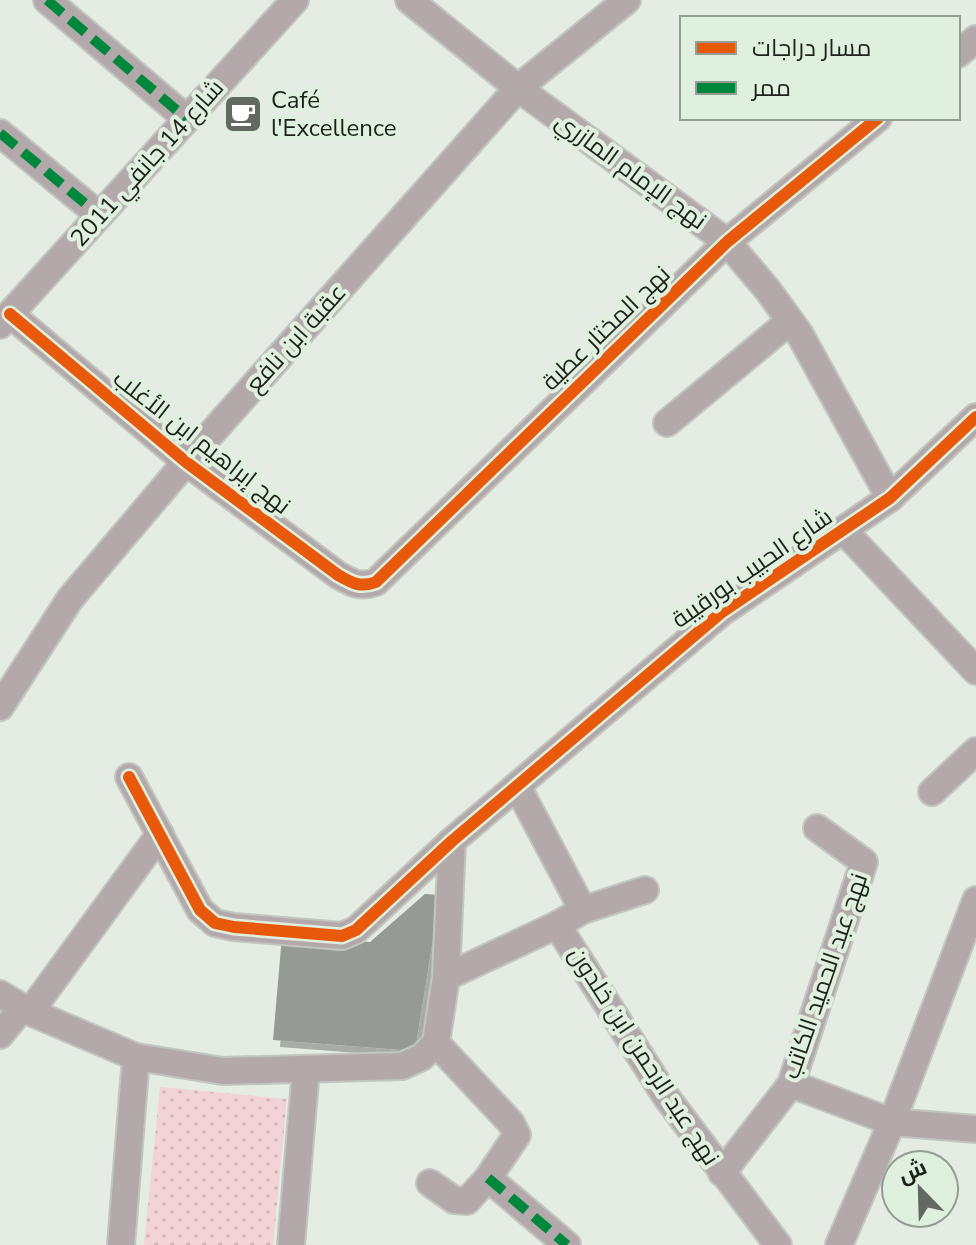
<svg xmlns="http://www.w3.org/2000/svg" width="976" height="1245" font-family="'Nunito Sans',Cairo,sans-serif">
  <defs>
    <pattern id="park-dots" width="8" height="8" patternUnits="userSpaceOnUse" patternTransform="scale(2)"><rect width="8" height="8" fill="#f2d3d7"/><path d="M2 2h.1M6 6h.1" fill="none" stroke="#cfb5b8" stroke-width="1.8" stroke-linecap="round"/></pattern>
    <filter id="shadow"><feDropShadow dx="7" dy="7" stdDeviation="0" flood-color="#0004"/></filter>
  </defs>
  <rect width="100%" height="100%" fill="#e4ece3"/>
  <polygon fill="url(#park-dots)" points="160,1087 287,1099 273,1245 144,1245"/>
  <polygon fill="#959b94" filter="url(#shadow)" points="425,894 440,895 415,1051 273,1040 282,936 370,942"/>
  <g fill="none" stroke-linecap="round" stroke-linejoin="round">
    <g stroke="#c1c7c0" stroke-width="30">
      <g id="minor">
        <polyline points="47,0 187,119"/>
        <polyline points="409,0 518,88 727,242 767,289 799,333 890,498"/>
        <polyline points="958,54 976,39"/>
        <polyline points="0,133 99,215"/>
        <path d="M10,314l176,148 152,113c14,8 22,13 38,7l351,-340 151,-124"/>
        <polyline points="0,325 295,0"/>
        <polyline points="667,423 790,321"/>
        <polyline points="844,531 976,671"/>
        <polyline points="0,707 70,599 186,462 518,88 627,0"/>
        <polyline points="129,777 200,910 215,923 234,927 342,936 356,930 452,841 722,612 890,498 976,417"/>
        <polyline points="517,786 583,910 557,925 667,1098 778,1245"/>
        <polyline points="932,792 976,751"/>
        <polyline points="583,910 645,890"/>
        <polyline points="446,977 557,925"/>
        <polyline points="0,994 30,1012 136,1057 223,1071 402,1066 422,1057 436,1043 446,977 452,841"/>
        <polyline points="30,1012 160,834"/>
        <polyline points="0,1035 22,1008"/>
        <polyline points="791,1084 892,1122 976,1129"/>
        <polyline points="722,1173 791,1084 864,862 817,828"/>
        <polyline points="488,1178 567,1245"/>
        <polyline points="430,1183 454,1200 467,1201 488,1178 517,1135 511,1123 436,1043"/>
        <polyline points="121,1245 136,1057"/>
        <polyline points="291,1245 306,1069"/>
        <polyline points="839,1245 892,1122 976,900"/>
      </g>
    </g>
    <use href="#minor" stroke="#b4a9aa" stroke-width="26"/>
    <g stroke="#00873e" stroke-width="10" stroke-dasharray="20 10" stroke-linecap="butt">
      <polyline points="47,0 187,119"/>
      <polyline points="0,133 99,215"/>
      <polyline points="488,1178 567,1245"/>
    </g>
    <g stroke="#e0f0df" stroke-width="17">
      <g id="cycleway">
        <path d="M10,314l176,148 152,113c14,8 22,13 38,7l351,-340 151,-124"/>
        <polyline points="129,777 200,910 215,923 234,927 342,936 356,930 452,841 722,612 890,498 976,417"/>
      </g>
    </g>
    <use href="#cycleway" stroke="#e8590c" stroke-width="12"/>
  </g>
  <defs>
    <g id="cafe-square" transform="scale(2)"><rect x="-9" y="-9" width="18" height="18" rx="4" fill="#626961" stroke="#e0f0df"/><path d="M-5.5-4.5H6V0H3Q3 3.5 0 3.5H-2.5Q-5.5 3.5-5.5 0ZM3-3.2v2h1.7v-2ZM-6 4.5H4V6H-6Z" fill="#fff"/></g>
  </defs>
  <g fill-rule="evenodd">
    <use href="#cafe-square" x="243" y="114"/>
  </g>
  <g text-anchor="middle" stroke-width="8" stroke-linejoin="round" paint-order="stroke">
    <g font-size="24" fill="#1c221b" stroke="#e0f0df" text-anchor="start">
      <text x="271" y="108">Café<tspan x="271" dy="28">l'Excellence</tspan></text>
    </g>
    <g font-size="24" fill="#1c221b" stroke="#e0f0df">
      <text transform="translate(147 163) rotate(-48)" y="8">شارع 14 جانفي 2011</text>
      <text transform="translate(631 171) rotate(36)" y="8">نهج الإمام المازري</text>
      <text transform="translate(606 328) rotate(-44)" y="8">نهج المختار عطية</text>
      <text transform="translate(296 338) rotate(-48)" y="8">عقبة ابن نافع</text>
      <text transform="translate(202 442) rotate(38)" y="8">نهج إبراهيم ابن الأغلب</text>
      <text transform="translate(752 568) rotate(-35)" y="8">شارع الحبيب بورقيبة</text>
      <text transform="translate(825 976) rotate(-71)" y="8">نهج عبد الحميد الكاتب</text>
      <text transform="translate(644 1056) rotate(57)" y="8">نهج عبد الرحمن ابن خلدون</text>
    </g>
  </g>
  <rect x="680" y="16" width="280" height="104" fill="#e0f0df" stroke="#929e91" stroke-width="2"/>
  <rect x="696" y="42" width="40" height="12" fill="#e8590c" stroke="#929e91" stroke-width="2"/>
  <text x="752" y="56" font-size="24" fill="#1c221b">مسار دراجات</text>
  <rect x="696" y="82" width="40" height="12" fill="#00873e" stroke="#929e91" stroke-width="2"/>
  <text x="752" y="96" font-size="24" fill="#1c221b">ممر</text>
  <g transform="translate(920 1189) rotate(337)"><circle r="38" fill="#e0f0df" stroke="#929e91" stroke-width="2"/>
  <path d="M0-6L14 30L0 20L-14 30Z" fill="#626961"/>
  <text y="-12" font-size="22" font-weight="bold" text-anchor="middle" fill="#1c221b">ش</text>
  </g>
</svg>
